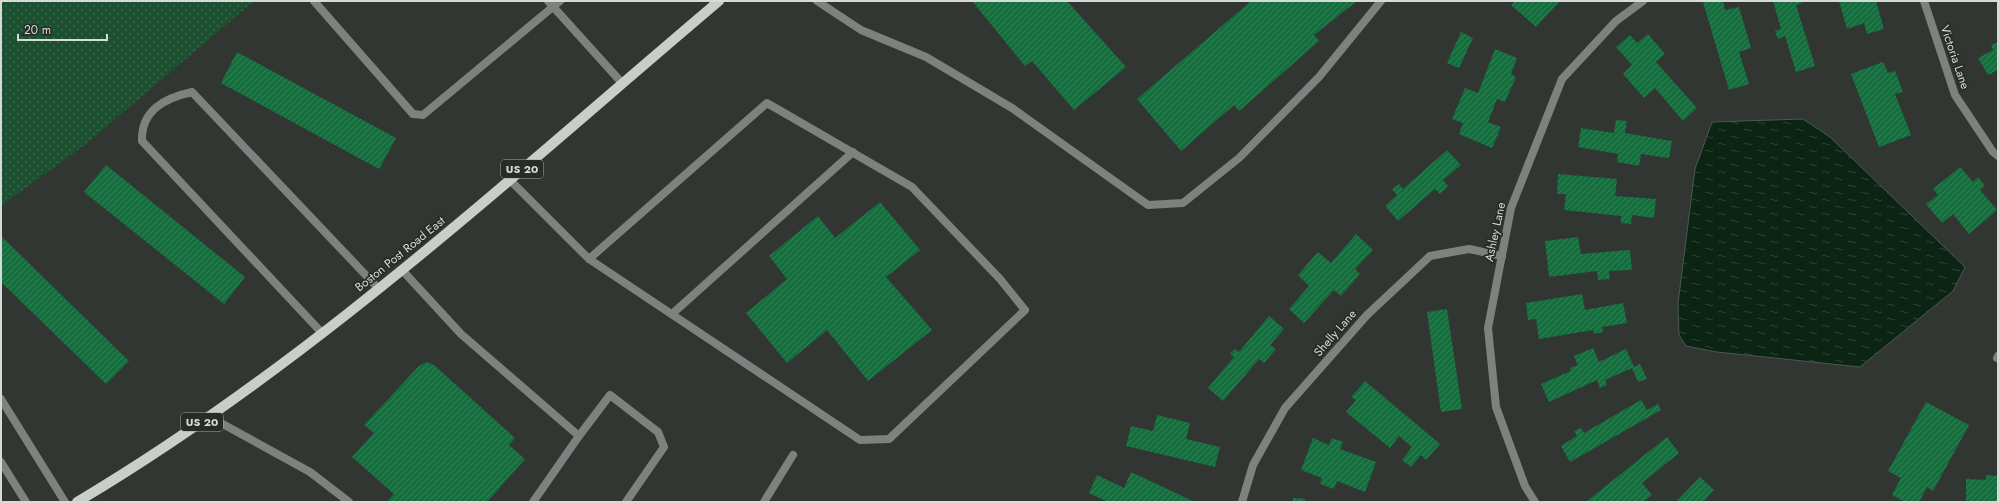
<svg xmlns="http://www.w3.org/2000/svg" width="1999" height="503" font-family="Jost,sans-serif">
  <defs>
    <pattern id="grass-dots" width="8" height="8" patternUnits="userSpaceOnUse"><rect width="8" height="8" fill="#1c5030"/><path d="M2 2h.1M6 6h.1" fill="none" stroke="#3c694d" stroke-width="1.8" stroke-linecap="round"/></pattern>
    <pattern id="water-ripples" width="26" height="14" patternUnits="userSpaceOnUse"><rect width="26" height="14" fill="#0b2414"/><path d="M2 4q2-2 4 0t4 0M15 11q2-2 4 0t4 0" fill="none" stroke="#2e4335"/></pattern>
    <pattern id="building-hatch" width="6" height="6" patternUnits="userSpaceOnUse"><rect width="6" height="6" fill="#166d3d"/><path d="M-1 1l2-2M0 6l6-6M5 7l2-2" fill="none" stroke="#378158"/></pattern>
  </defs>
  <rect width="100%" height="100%" fill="#313632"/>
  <polygon fill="url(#grass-dots)" points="1,1 254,1 86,144 1,206"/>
  <polygon fill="url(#water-ripples)" stroke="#485b4f" points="1803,119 1830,137 1965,267 1953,291 1860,367 1717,352 1686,346 1679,335 1678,303 1695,169 1712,122"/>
  <g fill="url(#building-hatch)">
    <polygon points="972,1 1067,1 1126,67 1074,110 1032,61 1025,66"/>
    <polygon points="1251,1 1357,1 1314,35 1319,41 1239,111 1234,105 1181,151 1137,99"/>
    <polygon points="1515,1 1560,1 1536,27 1511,5"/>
    <polygon points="1723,1 1725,10 1739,7 1751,48 1739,52 1749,84 1729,90 1703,2"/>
    <polygon points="1773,1 1801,1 1802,3 1796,5 1815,66 1796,72 1785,36 1778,39 1775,31 1781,29"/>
    <polygon points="1839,1 1876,1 1884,29 1867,34 1864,23 1847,29"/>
    <polygon points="1461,32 1473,38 1459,68 1447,63"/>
    <polygon points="1648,34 1665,54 1656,62 1697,108 1683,121 1655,88 1644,98 1623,74 1632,65 1616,47 1630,35 1637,43"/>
    <polygon points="1998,42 1998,70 1988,75 1978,58 1993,50 1991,45"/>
    <polygon points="1495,49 1517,58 1511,74 1516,77 1505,102 1497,99 1488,122 1501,127 1492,148 1459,134 1463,123 1452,119 1465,88 1478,93"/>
    <polygon points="237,52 396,138 379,169 221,83"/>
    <polygon points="1883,62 1888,73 1895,71 1903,92 1895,94 1911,135 1879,147 1851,74"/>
    <polygon points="1616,120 1627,121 1625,133 1672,141 1669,158 1641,154 1639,166 1617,162 1618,154 1578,147 1581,128 1614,133"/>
    <polygon points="1447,150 1461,165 1443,180 1448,186 1440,194 1435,189 1398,221 1385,206 1397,195 1392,189 1399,184 1403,189"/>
    <polygon points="106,165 245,277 224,304 84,192"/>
    <polygon points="1960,167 1973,182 1978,177 1985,186 1980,190 1997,210 1969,234 1953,214 1942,223 1926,204 1938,195 1933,189"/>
    <polygon points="1558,174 1617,179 1615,196 1656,199 1654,218 1632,215 1631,224 1621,223 1621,216 1564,210 1566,194 1557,194"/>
    <polygon points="880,202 920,250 886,277 932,330 868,381 827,330 787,363 746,313 787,279 769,256 818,216 835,238"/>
    <polygon points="1356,234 1373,250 1355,269 1360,274 1341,296 1334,290 1304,323 1289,309 1309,286 1298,275 1318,252 1331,263"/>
    <polygon points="1,236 129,361 106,384 1,282"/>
    <polygon points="1578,237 1581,254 1630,250 1632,270 1609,271 1610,279 1598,280 1597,271 1549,277 1545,241"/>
    <polygon points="1582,294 1585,310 1623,303 1627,323 1602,327 1603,332 1594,334 1593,330 1539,339 1536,319 1528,320 1526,303"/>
    <polygon points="1447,309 1462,409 1441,412 1427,312"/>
    <polygon points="1269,316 1284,329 1270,345 1276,349 1264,363 1259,359 1223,401 1208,388 1234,357 1230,354 1235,349 1239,352"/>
    <polygon points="1593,348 1599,362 1626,349 1634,367 1640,364 1647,379 1638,382 1632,368 1605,380 1607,385 1600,388 1597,380 1549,402 1541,384 1571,371 1570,368 1578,365 1574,356"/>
    <polygon points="427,362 434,365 515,438 509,445 525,459 487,502 387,502 394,494 352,457 374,433 364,425 419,366"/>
    <polygon points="1365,381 1440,444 1426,460 1421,455 1411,467 1402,460 1412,447 1399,436 1390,448 1346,412 1356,400 1351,397"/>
    <polygon points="1641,400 1647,410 1658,404 1661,410 1570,462 1561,446 1577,436 1574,431 1581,428 1584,433"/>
    <polygon points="1926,402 1969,425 1933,491 1927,487 1919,502 1905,502 1892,495 1901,478 1888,471"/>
    <polygon points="1157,415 1190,423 1186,439 1220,447 1215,467 1126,446 1131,426 1153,431"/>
    <polygon points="1667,437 1679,453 1642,483 1652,495 1643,502 1586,502"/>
    <polygon points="1313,438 1329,445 1332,438 1343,442 1340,449 1376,462 1365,492 1337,481 1334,489 1320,484 1322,478 1301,470"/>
    <polygon points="1131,472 1195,502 1108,502 1089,493 1097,475 1124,488"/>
    <polygon points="1986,475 1998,476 1998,502 1966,502 1966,479 1986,480"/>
    <polygon points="1700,477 1714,490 1703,502 1676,502"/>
    <polygon points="1293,498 1305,499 1305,502 1293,502"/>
  </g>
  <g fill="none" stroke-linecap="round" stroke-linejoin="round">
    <g stroke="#7f817f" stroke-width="8">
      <polyline points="314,1 413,114 423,115 560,1"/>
      <polyline points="548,1 622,83"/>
      <polyline points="817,1 861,30 926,57 1012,108 1148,205 1183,203 1239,158 1319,77 1381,1"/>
      <polyline points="510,180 589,259 860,440 889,439 1025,310 1000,279 912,187 767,103 589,259"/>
      <polyline points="402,270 461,334 579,436 533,502"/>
      <polyline points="672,314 853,152"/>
      <path d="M322,333l-180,-192c-1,-31 23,-43 50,-49l186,196"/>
      <polyline points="1,399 65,502"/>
      <polyline points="210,417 310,472 349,502"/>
      <polyline points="579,436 610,395 658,432 664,447 626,502"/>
      <polyline points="1,462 26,502"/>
      <polyline points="764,502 793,455"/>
    </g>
    <g stroke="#7f817f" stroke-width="8">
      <polyline points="1924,1 1955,95 1993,152 1998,156"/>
      <polyline points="1997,358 1998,356"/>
      <polyline points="1242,502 1253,465 1285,408 1367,315 1430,256 1469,249 1502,256"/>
      <polyline points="1535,502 1525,486 1496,407 1488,328 1511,208 1562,79 1616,21 1643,1"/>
    </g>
    <path stroke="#c8ceca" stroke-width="10" d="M77,502c234,-139 435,-326 642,-501"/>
  </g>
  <g text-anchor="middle" stroke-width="3.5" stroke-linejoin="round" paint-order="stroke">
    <g fill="#272c28" stroke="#a2a6a3" stroke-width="1">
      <rect x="501" y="160" width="42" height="18" rx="3"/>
      <rect x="181" y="413" width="42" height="18" rx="3"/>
    </g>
    <g font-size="11" font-weight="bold" fill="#d7dbd8">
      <text x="522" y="173">US 20</text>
      <text x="202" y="426">US 20</text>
    </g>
    <g font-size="12" fill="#d7dbd8" stroke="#272c28">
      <text transform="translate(1955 57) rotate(71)" y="4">Victoria Lane</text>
      <text transform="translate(1495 232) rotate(-78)" y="4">Ashley Lane</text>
      <text transform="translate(400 254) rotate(-39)" y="4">Boston Post Road East</text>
      <text transform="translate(1335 333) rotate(-49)" y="4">Shelly Lane</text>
    </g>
  </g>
  <rect width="1999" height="503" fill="none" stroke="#d7dbd8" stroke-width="4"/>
  <path d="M18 34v6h89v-6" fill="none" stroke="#d7dbd8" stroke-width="2"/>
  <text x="24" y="34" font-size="12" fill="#d7dbd8" stroke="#272c28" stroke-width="3" paint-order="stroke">20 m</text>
</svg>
